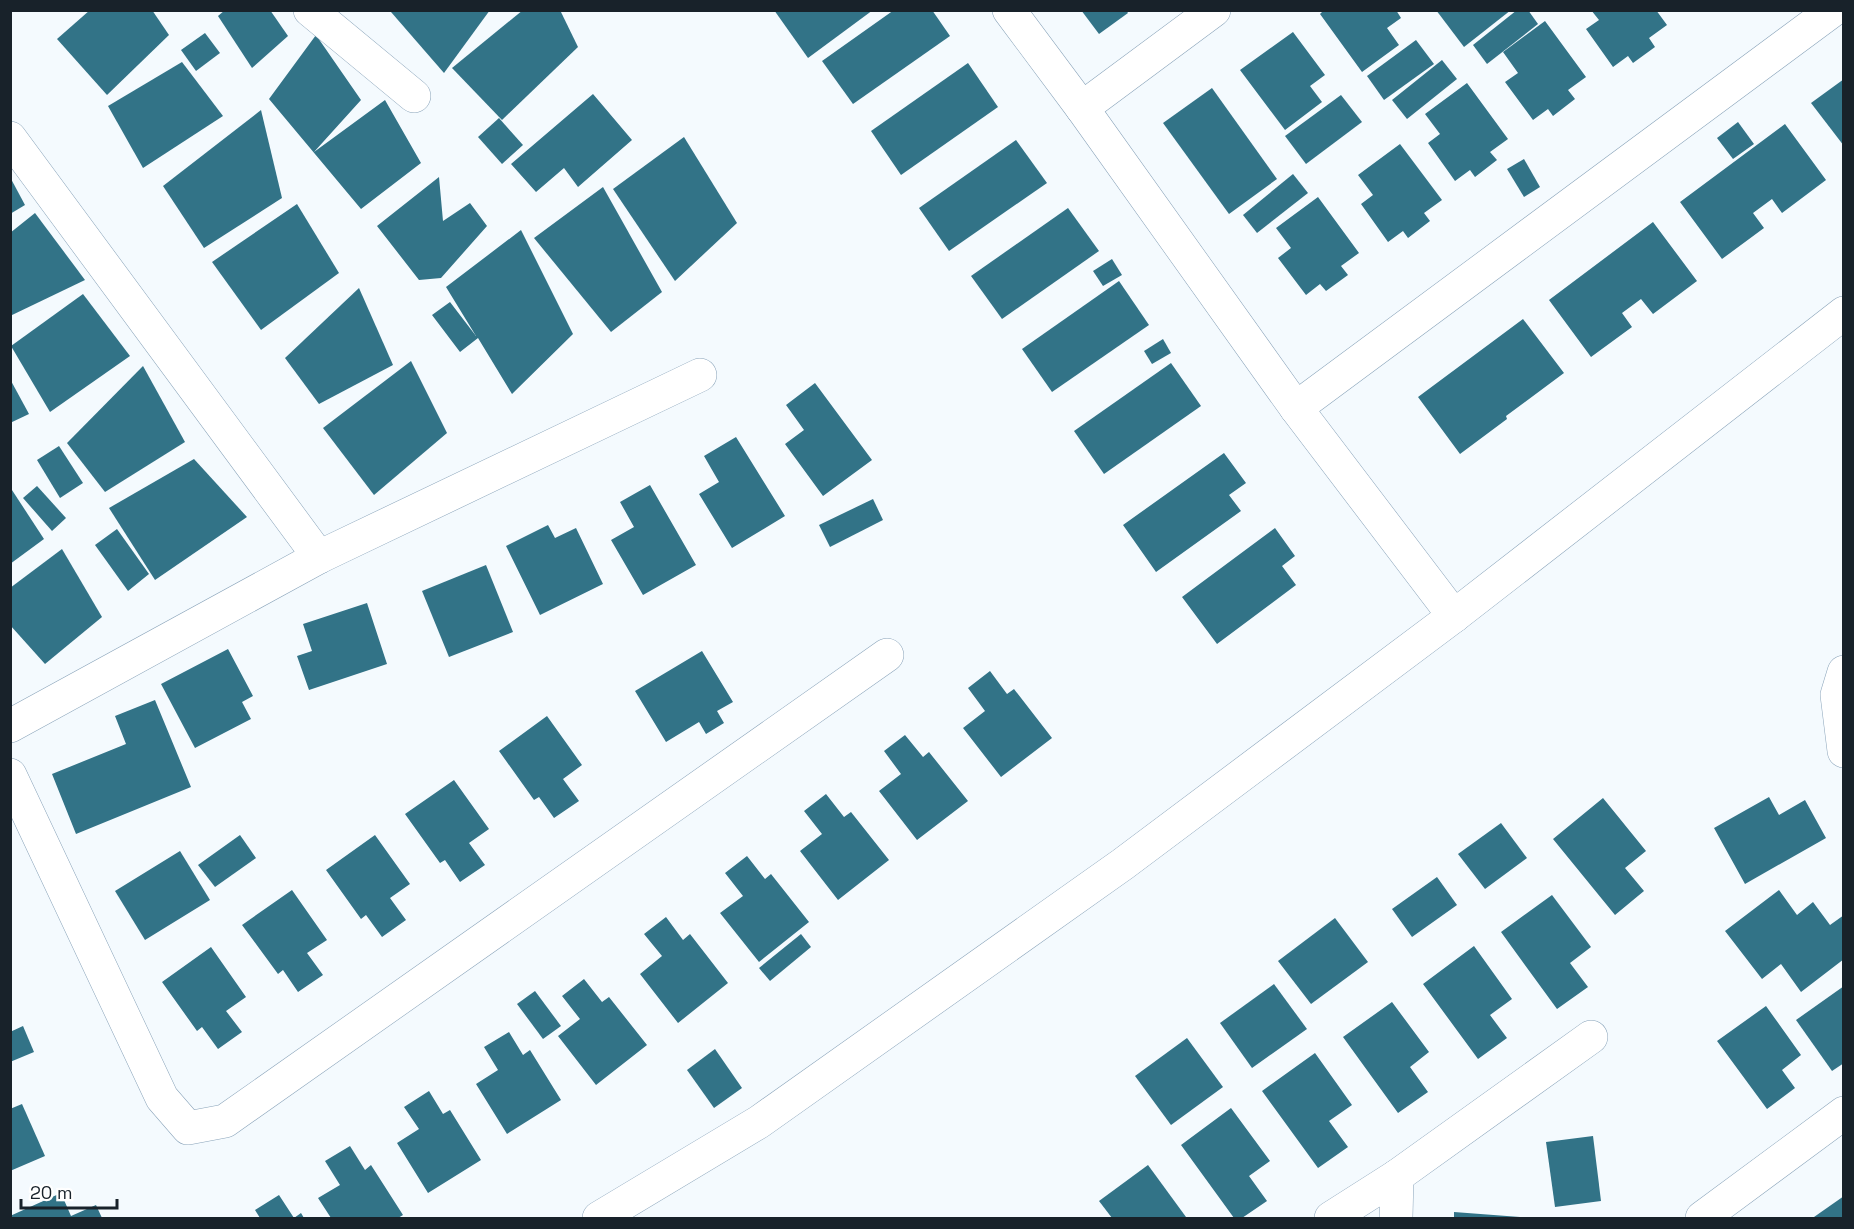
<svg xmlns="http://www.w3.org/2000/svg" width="1854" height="1229" font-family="'Space Grotesk',sans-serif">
  <rect width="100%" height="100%" fill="#f4fafe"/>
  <g fill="#327387">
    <polygon points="90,10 152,10 169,35 107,95 57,39"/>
    <polygon points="225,10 270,10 288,36 252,68 218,16"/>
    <polygon points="393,10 490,10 444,73 391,12"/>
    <polygon points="523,10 560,10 578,47 502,120 452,68"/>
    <polygon points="774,10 873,10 808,58"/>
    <polygon points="894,10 932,10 950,36 853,104 822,61"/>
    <polygon points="1081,10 1126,10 1128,13 1099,34"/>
    <polygon points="1324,10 1396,10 1401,18 1387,28 1399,45 1362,72 1320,14"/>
    <polygon points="1436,10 1511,10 1464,47"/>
    <polygon points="1517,10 1528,10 1538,24 1487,64 1473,45"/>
    <polygon points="1591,10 1656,10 1667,25 1649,38 1655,47 1633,63 1628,56 1613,67 1586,29 1599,20"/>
    <polygon points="1545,21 1586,77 1568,90 1575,99 1553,116 1548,109 1533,120 1505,82 1518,73 1503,52"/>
    <polygon points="1293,32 1325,75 1310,86 1322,102 1285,130 1240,70"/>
    <polygon points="205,33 220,53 196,71 181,50"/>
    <polygon points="316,35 361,100 314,152 385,100 421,163 361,209 269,99"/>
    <polygon points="1416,40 1434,64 1384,100 1367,76"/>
    <polygon points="1442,60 1457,79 1407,119 1392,100"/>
    <polygon points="182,62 223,116 143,168 108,106"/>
    <polygon points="968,63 998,107 901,175 871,131"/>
    <polygon points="1844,79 1844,146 1811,103"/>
    <polygon points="1467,83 1508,139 1490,152 1497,160 1475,177 1470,170 1455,181 1428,143 1440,134 1425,114"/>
    <polygon points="1212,88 1277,179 1229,214 1163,123"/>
    <polygon points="593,94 632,140 578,187 564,168 536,192 511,164"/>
    <polygon points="1341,95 1362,122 1306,164 1285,136"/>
    <polygon points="261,110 282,198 204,248 163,186"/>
    <polygon points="499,118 523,145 502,164 478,137"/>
    <polygon points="1738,122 1754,144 1733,159 1717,138"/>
    <polygon points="1785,124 1826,180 1782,213 1772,199 1753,213 1764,228 1722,259 1680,202"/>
    <polygon points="684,137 737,223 675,281 613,189"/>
    <polygon points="1016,140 1047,183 949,251 919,208"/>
    <polygon points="1400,144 1442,200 1424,213 1430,221 1408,238 1403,231 1388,242 1361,204 1373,195 1358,175"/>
    <polygon points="1524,159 1540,187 1524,197 1507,169"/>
    <polygon points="1293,174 1308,193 1257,233 1243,215"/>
    <polygon points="10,177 25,205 10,214"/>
    <polygon points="439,177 443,221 470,203 487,226 441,278 419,280 377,226"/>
    <polygon points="603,187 662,292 611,332 534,238"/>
    <polygon points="1318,197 1359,253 1341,266 1348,275 1326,291 1320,284 1306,295 1278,258 1291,248 1276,228"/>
    <polygon points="297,204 339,273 261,330 212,262"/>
    <polygon points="1068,208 1099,251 1002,319 971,276"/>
    <polygon points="35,213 85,280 10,316 10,233"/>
    <polygon points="1653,222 1697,281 1653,314 1641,299 1622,313 1632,327 1591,357 1549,300"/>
    <polygon points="521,230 573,334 512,394 478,338 460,352 432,315 450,302 476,336 446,287"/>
    <polygon points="1112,259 1122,275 1103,286 1093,271"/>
    <polygon points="1119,281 1149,325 1052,392 1022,349"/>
    <polygon points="359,288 393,365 319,404 285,358"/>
    <polygon points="83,294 130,356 50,412 11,346"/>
    <polygon points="1523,319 1564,373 1506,416 1507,419 1460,454 1418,397"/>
    <polygon points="1163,339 1171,353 1152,364 1144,351"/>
    <polygon points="411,361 447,433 374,495 323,428"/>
    <polygon points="1171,363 1201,406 1104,474 1074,431"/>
    <polygon points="143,366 185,442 105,492 67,443"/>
    <polygon points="10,379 29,414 10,423"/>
    <polygon points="815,383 872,460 823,496 785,444 804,430 786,405"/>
    <polygon points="736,437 785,516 732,548 699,494 719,482 704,456"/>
    <polygon points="59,446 83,483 60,498 37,460"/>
    <polygon points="1224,453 1246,483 1229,495 1241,511 1156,572 1123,525"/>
    <polygon points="194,459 247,517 155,580 109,508"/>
    <polygon points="650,485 696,565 643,595 611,540 634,527 620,502"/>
    <polygon points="37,486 66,518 52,531 23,498"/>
    <polygon points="10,487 44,539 10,564"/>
    <polygon points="873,499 883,520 830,547 819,525"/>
    <polygon points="548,525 555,538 576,528 603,584 540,615 506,546"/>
    <polygon points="1275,528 1295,556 1282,566 1296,585 1217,644 1182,597"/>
    <polygon points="117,529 149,574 128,591 95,545"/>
    <polygon points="62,549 102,617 45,664 10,625 10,588"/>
    <polygon points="486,565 513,632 449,657 422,591"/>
    <polygon points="367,603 387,664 309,690 297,656 312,651 303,624"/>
    <polygon points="228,649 253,696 242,702 251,719 195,748 161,684"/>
    <polygon points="702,651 733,702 717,711 724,723 706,734 699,722 666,742 635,691"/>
    <polygon points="990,671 1007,694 1014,689 1052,738 1001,777 963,728 985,711 968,688"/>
    <polygon points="155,700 191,787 76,834 52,774 126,744 115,716"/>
    <polygon points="547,716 582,765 563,779 579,801 554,818 539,797 534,800 499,751"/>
    <polygon points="905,735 923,757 929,752 968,801 917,840 879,791 901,774 884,751"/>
    <polygon points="454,780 489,829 469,843 485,865 460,882 445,860 440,863 405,814"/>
    <polygon points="826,794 844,817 851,812 889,860 838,900 800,851 822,834 804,811"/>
    <polygon points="1769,797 1779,815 1805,800 1826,838 1745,884 1714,828"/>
    <polygon points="1603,798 1646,851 1625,868 1644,891 1615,915 1553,839"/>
    <polygon points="1501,823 1527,858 1485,889 1458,854"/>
    <polygon points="240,835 256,858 215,887 198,865"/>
    <polygon points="375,835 410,884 390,898 406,920 382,937 366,915 361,919 326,870"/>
    <polygon points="180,851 210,900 145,940 115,891"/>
    <polygon points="747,856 765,879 771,874 809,922 759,962 720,913 743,896 725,873"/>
    <polygon points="1437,877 1457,905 1412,937 1392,909"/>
    <polygon points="292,890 327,940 307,953 323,975 298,992 283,970 278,974 242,925"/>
    <polygon points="1779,890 1797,915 1813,902 1830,925 1844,915 1844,959 1801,992 1781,964 1762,979 1725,931"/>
    <polygon points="1552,895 1591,947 1570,963 1588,987 1557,1009 1501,932"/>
    <polygon points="666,917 683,940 690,934 728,983 678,1023 640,974 662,956 644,934"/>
    <polygon points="1335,918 1368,962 1311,1004 1278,961"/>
    <polygon points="801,934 811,947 770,981 759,968"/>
    <polygon points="1474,946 1512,999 1490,1015 1507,1038 1478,1059 1423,984"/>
    <polygon points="211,947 246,997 226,1011 242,1032 218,1049 202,1027 197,1031 162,982"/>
    <polygon points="584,979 602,1002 609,997 647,1045 596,1085 558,1036 580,1019 562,996"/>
    <polygon points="1274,984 1307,1029 1252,1068 1220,1023"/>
    <polygon points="1844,986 1844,1063 1832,1071 1796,1020"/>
    <polygon points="535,991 561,1026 543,1039 517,1004"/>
    <polygon points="1392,1002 1429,1052 1410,1067 1428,1092 1398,1113 1343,1037"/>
    <polygon points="1766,1006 1801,1055 1782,1070 1795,1088 1767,1109 1717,1041"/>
    <polygon points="23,1026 34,1052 10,1062 10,1032"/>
    <polygon points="509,1032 523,1055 530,1050 561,1100 507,1134 476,1084 498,1070 484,1047"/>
    <polygon points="1187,1038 1223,1087 1171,1125 1135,1076"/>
    <polygon points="715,1049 742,1088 714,1108 687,1070"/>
    <polygon points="1315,1053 1352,1105 1329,1121 1348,1147 1318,1168 1262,1091"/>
    <polygon points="429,1091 443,1114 450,1110 481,1160 428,1193 397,1143 419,1129 404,1107"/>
    <polygon points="22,1104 45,1156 10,1171 10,1109"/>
    <polygon points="1231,1108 1270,1161 1249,1176 1267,1201 1242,1218 1234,1218 1181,1145"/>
    <polygon points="1593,1136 1601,1201 1555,1207 1546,1142"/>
    <polygon points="350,1146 365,1170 371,1165 403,1215 398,1218 331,1218 318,1198 340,1185 325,1161"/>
    <polygon points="1148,1165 1186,1217 1184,1218 1112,1218 1099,1201"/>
    <polygon points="61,1193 71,1216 96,1205 102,1218 10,1218 10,1216"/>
    <polygon points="279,1195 294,1218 301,1213 304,1218 260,1218 255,1210"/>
    <polygon points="1844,1196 1844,1218 1815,1218 1814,1217"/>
    <polygon points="1454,1212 1520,1217 1520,1218 1454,1218"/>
  </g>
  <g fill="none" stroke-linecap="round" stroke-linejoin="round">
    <g stroke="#8aa4ba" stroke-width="34">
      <g id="street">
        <polyline points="310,10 414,96"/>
        <polyline points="1009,10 1082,108 1296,408 1454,616"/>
        <polyline points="1082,108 1214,10"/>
        <polyline points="10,138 319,557"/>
        <polyline points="1296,408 1833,10"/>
        <polyline points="1844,672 1837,695 1844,751"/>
        <polyline points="10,726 319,557 700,375"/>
        <polyline points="10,775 162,1098 188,1128 225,1121 887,655"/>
        <polyline points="1397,1176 1591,1037"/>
        <polyline points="1331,1218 1397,1176 1396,1218"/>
        <polyline points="1702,1218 1844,1113"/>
      </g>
    </g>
    <g stroke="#8aa4ba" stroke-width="34">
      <polyline id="secondary" points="599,1218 759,1122 1123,864 1454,616 1844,313"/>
    </g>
    <use href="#street" stroke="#fff" stroke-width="33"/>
    <use href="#secondary" stroke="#fff" stroke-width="33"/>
  </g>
  <rect width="1854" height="1229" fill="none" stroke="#18222a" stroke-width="24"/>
  <path d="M21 1199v9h96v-9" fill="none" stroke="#18222a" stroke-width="3"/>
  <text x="30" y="1199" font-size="18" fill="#18222a" stroke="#ffffff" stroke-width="4.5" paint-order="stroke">20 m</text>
</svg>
